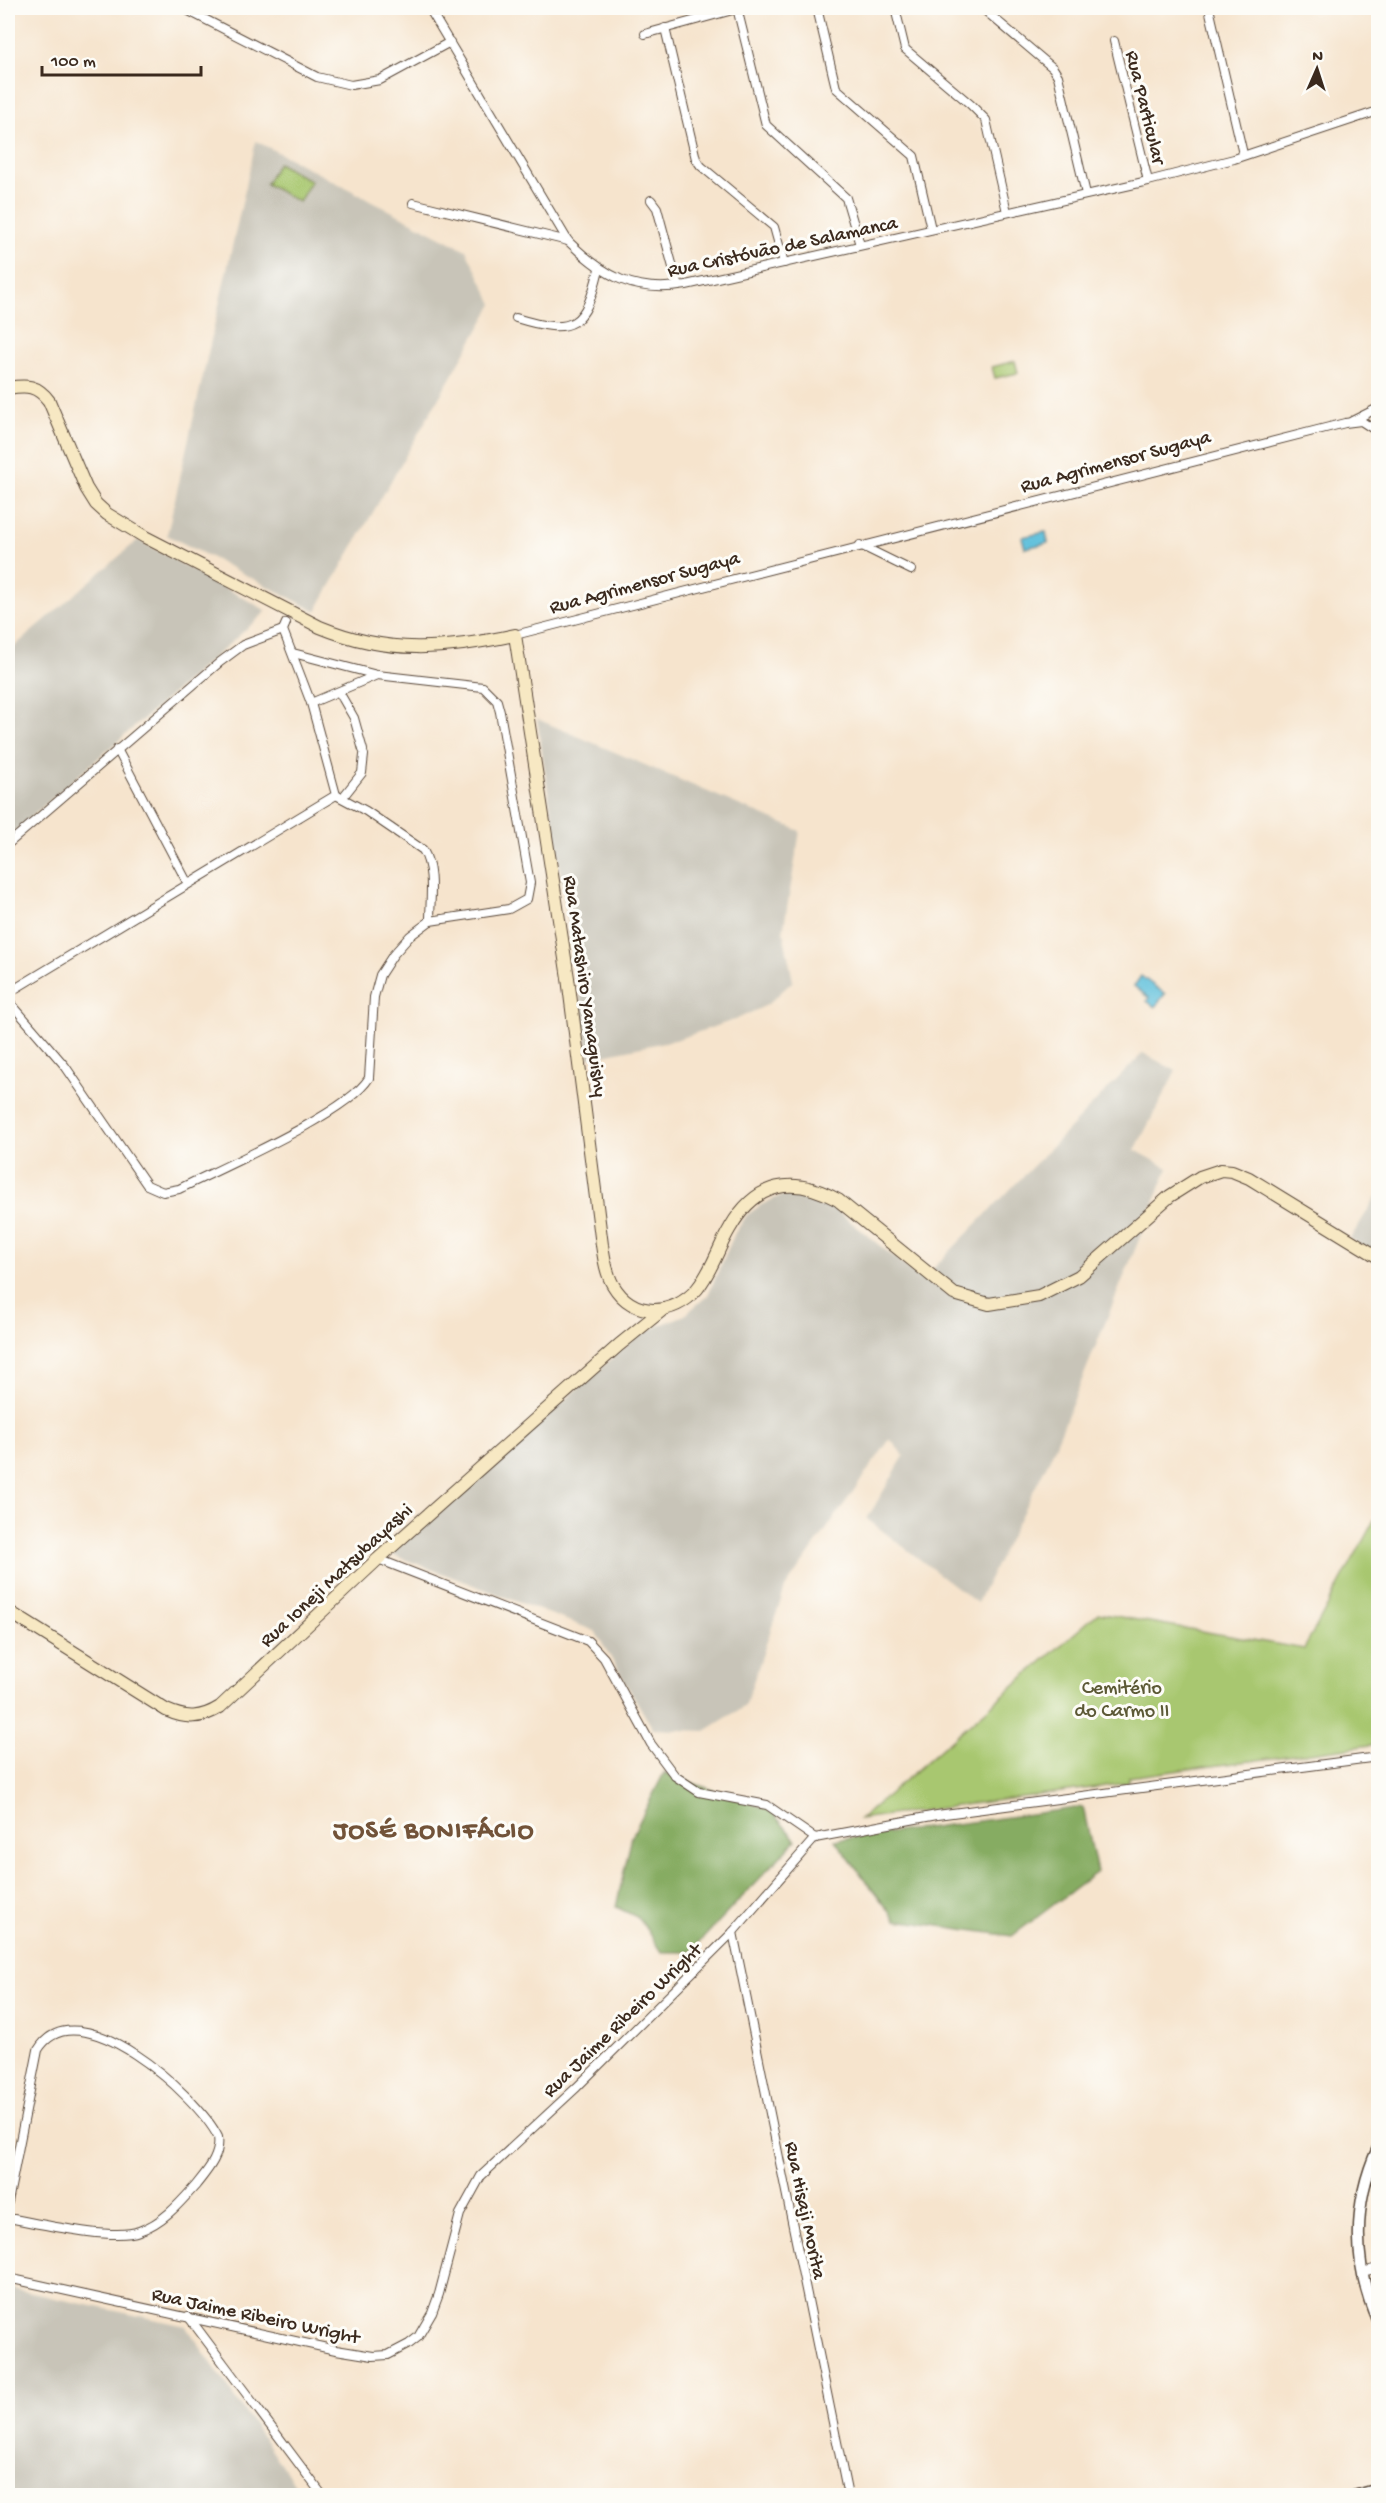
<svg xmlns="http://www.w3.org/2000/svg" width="1386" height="2503" font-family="'Gochi Hand',sans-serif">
  <rect width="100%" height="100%" fill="#fdfcf7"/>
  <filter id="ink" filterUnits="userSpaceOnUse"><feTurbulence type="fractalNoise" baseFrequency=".0167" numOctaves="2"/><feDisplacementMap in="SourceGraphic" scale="12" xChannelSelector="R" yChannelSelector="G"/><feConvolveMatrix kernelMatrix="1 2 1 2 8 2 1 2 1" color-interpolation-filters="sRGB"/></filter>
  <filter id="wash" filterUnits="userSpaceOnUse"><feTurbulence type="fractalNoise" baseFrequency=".008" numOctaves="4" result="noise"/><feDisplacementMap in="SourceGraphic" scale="24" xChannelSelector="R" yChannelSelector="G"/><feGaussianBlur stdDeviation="1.35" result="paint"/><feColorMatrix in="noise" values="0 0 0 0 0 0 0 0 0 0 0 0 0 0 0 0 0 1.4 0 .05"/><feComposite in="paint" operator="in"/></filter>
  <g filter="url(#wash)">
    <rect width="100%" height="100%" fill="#f6e4cd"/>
    <g fill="#c8c4b8">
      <polygon points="256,141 466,250 493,304 316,611 167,535"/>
      <polygon points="138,540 267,611 8,837 8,652"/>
      <polygon points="537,719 800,831 783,932 793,981 767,1005 737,1019 675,1040 589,1058"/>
      <polygon points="1143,1053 1176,1071 1135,1150 1168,1168 1051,1456 977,1603 867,1519 904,1456 890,1439 785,1588 745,1706 705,1731 653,1729 595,1631 391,1554 641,1333 685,1315 708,1295 735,1233 747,1215 761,1205 780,1196 800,1193 825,1201 922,1280"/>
      <polygon points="1378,1194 1378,1255 1350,1239"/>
      <polygon points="8,2288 186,2326 302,2495 8,2495"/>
    </g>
    <g fill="#a8c76f" stroke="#727846" stroke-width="1.5">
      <polygon points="278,163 311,181 299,202 266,184"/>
      <polygon points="1015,361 1018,373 995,378 992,367"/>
      <polygon points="1378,1513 1378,1744 1129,1777 1129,1782 1121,1784 860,1819 1098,1613 1304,1649"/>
    </g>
    <g fill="#86ac62" stroke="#606b40" stroke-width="1.5">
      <polygon points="664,1773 770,1810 796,1840 690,1952 661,1952 639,1918 616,1907 632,1836"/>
      <polygon points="1083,1807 1097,1872 1012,1936 896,1920 835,1840"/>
    </g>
    <g fill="#5dbfdb" stroke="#4c747c" stroke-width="1.5">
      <polygon points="1046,532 1048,543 1025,548 1022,537"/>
      <polygon points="1141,976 1165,994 1155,1007 1147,1001 1149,998 1134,986"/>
    </g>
  </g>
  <g filter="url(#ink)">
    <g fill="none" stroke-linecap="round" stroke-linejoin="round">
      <g stroke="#574638" stroke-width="10">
        <g id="minor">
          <polyline points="183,8 317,77 351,85 380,80 450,42"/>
          <path d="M429,8l139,233c36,35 66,53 118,44l462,-104 86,-22 144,-48"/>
          <polyline points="737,8 766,125 846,198 860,245"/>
          <polyline points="817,8 836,88 914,156 931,229"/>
          <polyline points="895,8 905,49 970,104 986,120 1007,212"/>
          <polyline points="982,8 1053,68 1058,76 1086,194"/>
          <polyline points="1209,8 1243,154"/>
          <polyline points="665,28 696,159 701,166 774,227 784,263"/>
          <polyline points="645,34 740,8"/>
          <polyline points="1114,41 1148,181"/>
          <polyline points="651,200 657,208 678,286"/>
          <polyline points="413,203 568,241"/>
          <path d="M516,318c58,18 69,9 83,-49"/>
          <polyline points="1352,421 1378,408"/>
          <polyline points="860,545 911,570"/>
          <polyline points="515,635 1345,423 1361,421 1378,432"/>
          <polyline points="339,692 354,718 363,750"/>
          <polyline points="311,703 377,675"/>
          <polyline points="117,749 188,884"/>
          <path d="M336,795l30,16 57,39c12,20 7,49 7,71"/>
          <polyline points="343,797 362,773 364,755"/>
          <polyline points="8,844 220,662 243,645 283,630"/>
          <polyline points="8,993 336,795 311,703 283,630 286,623"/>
          <path d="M8,1000l57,66 82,119 16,7 16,-3c42,-21 169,-76 190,-111l5,-81 6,-22 13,-20 17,-19 20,-15 79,-12 18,-10 3,-16 -30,-171 -3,-11 -14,-14 -106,-12 -84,-22"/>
          <polyline points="378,1559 588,1641 604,1658 651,1744 675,1776 699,1792 767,1805 815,1838"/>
          <polyline points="815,1838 937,1815 1378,1757"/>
          <polyline points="733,1932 848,2496"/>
          <path d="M8,2202l30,-152c38,-64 160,46 180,87 3,19 -11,34 -22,48 -16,18 -33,38 -57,46 -25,10 -102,-8 -131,-13"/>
          <polyline points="1362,2272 1378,2268"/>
          <polyline points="8,2278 336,2350 373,2356 388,2355 409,2344 418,2337 432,2313 439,2294 460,2214 481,2176 577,2087 733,1932 815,1838"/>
          <polyline points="188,2316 323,2496"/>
        </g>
      </g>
      <g stroke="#574638" stroke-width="13">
        <g id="tertiary">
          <path d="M1378,2148c-26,56 -25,118 0,174"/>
          <polyline points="1354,2496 1378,2489"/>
        </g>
      </g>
      <g stroke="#574638" stroke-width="14">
        <g id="secondary">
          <path d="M8,388c19,-3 29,-3 41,13l37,87 10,16 11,10 38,23 175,90c68,28 125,23 195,8l53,343 34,267c2,13 4,28 11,40 20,34 61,31 84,4 15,-18 21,-41 33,-61 26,-46 63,-53 108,-28l116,94 35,10 50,-8 40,-20 91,-80 30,-19 21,-7 11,1 17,7 129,79"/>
          <path d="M8,1611l158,99c20,9 35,9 54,-3l158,-148 241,-214 42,-34"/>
        </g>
      </g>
      <use href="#minor" stroke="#fff" stroke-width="8"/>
      <use href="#tertiary" stroke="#fff" stroke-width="10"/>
      <use href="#secondary" stroke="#f7e8c3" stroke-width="12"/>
    </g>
  </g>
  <g text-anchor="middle" stroke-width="6" stroke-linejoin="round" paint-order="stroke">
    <g font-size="20" fill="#3b2a1e" stroke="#fdfcf7">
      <text transform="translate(1147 107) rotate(76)" y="7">Rua Particular</text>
      <text transform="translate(782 245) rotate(-12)" y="7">Rua Cristóvão de Salamanca</text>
      <text transform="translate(1115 460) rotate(-15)" y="7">Rua Agrimensor Sugaya</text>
      <text transform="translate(644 581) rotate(-15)" y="7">Rua Agrimensor Sugaya</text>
      <text transform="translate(587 986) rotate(82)" y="7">Rua Matashiro Yamaguishy</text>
      <text transform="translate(335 1574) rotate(-43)" y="7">Rua Ioneji Matsubayashi</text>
      <text transform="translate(621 2019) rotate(-44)" y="7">Rua Jaime Ribeiro Wright</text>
      <text transform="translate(807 2210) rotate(78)" y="7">Rua Hisaji Morita</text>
      <text transform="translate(256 2314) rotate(12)" y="7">Rua Jaime Ribeiro Wright</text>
    </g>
    <g font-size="20" fill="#5c5936" stroke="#fdfcf7">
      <text x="1122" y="1693">Cemitério<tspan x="1122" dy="23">do Carmo II</tspan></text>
    </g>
    <g font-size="26" font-weight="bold" letter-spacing="1.5" fill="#725339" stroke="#fdfcf7">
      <text x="434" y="1837">JOSÉ BONIFÁCIO</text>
    </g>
  </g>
  <rect width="1386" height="2503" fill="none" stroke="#fdfcf7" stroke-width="30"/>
  <g transform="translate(1317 69) rotate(3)" stroke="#fdfcf7" stroke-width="4.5" paint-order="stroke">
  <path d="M0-4.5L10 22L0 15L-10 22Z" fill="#3b2a1e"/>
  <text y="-9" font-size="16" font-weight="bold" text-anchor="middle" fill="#3b2a1e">N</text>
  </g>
  <path d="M42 66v9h159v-9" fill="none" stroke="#3b2a1e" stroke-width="3"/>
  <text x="51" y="66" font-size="18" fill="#3b2a1e" stroke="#fdfcf7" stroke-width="4.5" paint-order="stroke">100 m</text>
</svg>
